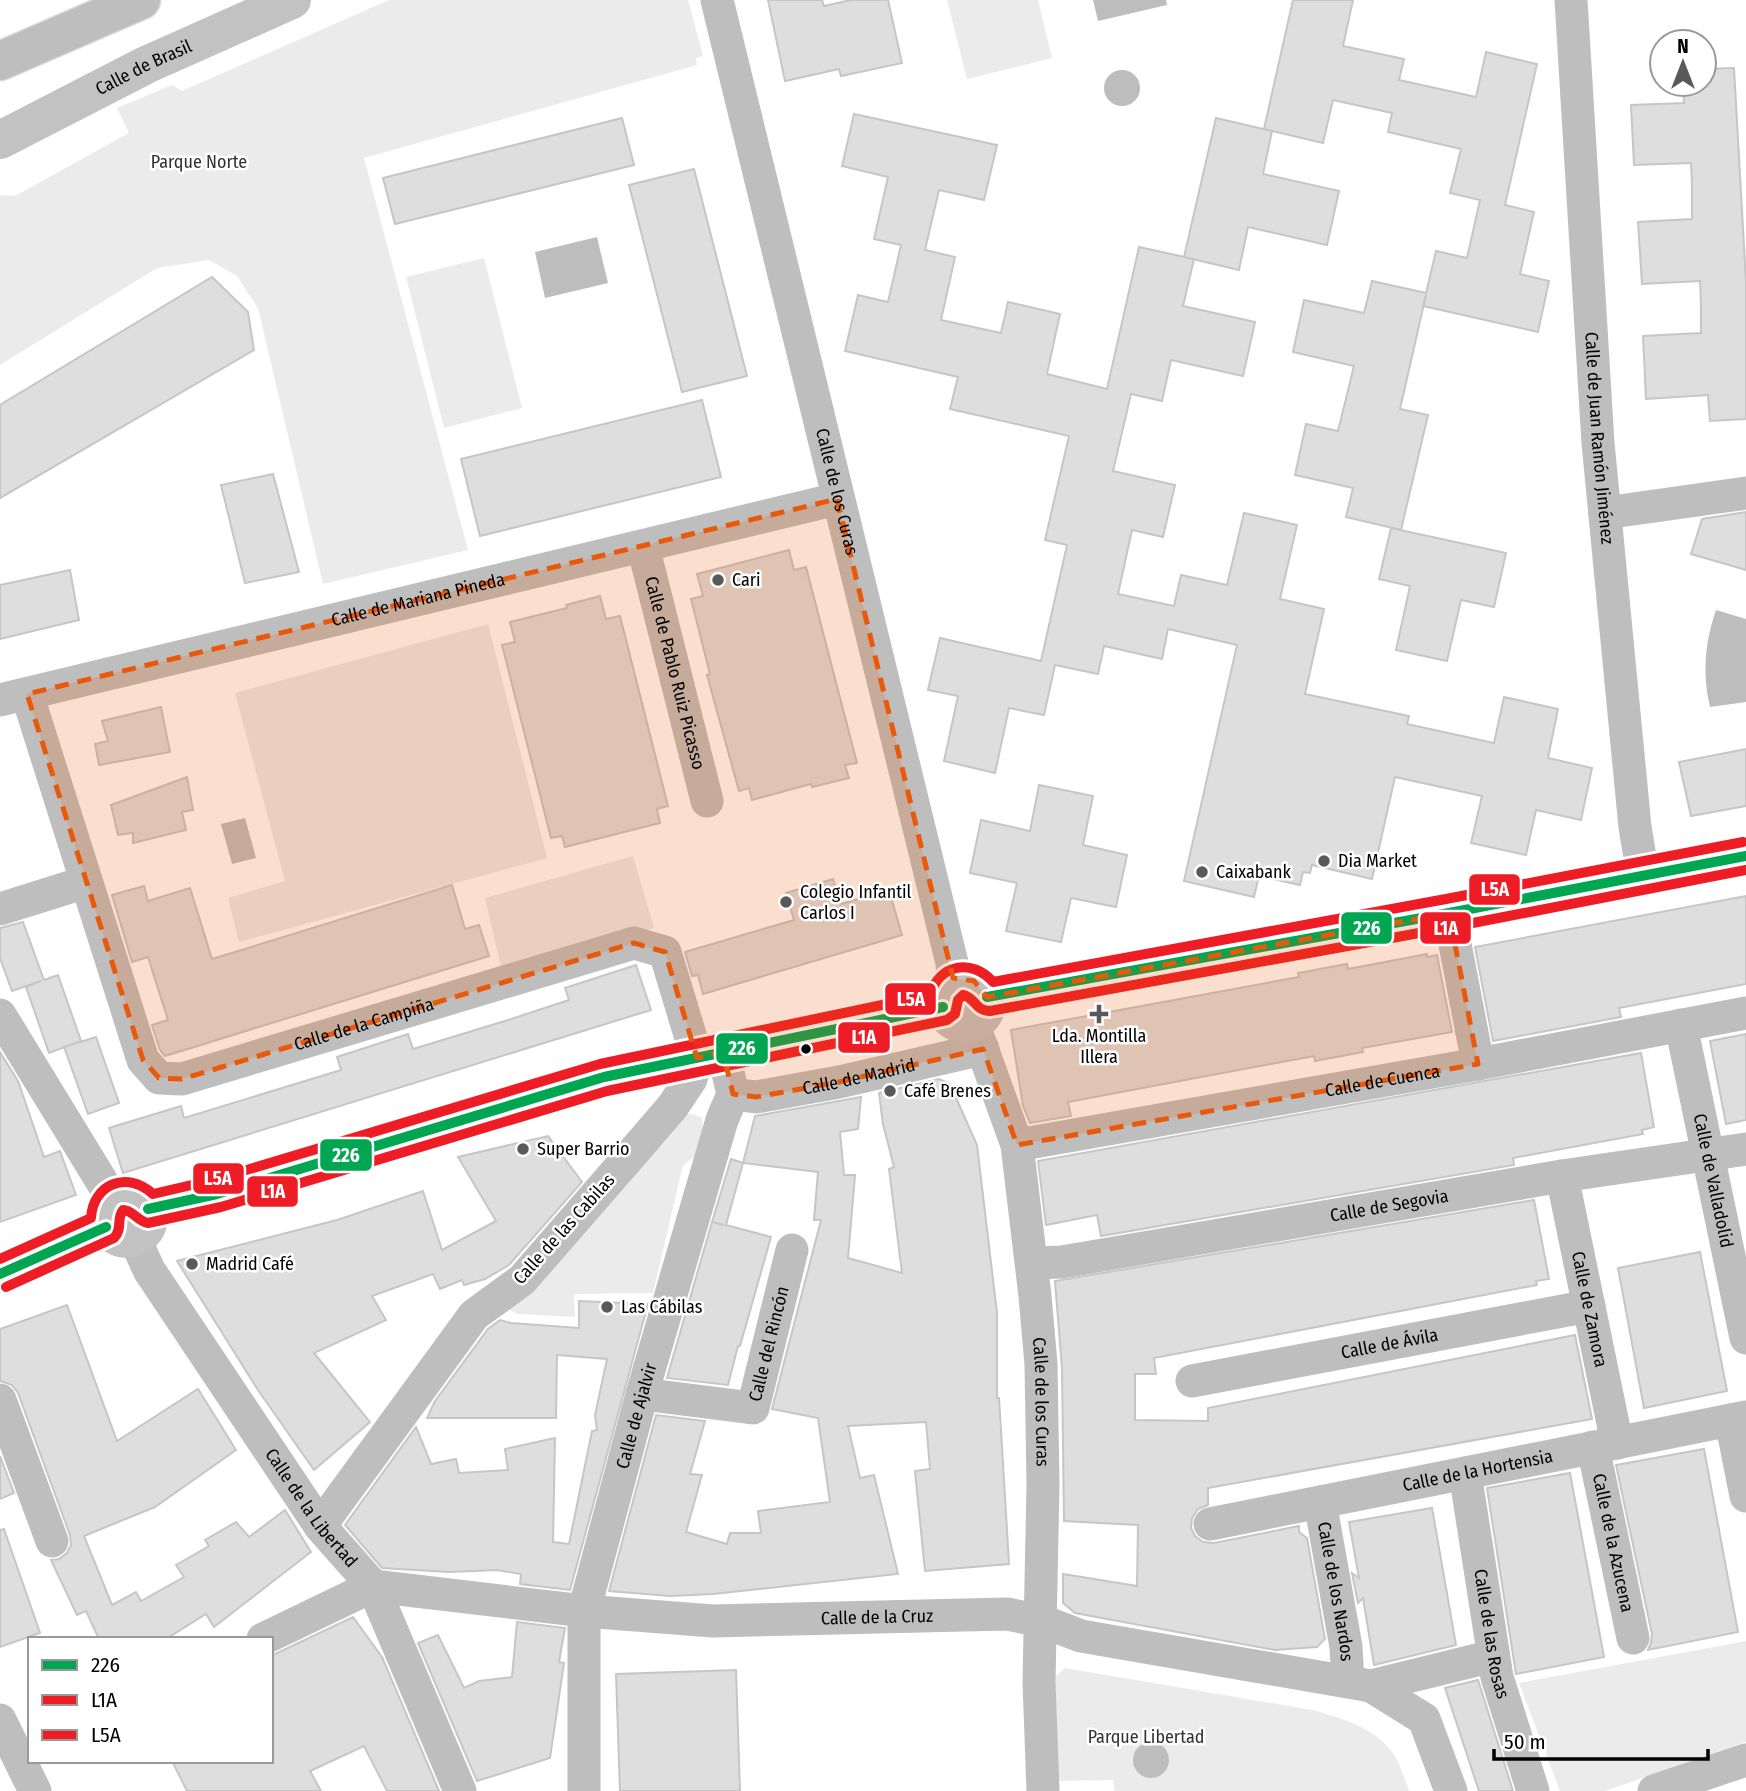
<svg xmlns="http://www.w3.org/2000/svg" width="1746" height="1791" font-family="'Fira Sans Condensed',sans-serif">
  <rect width="100%" height="100%" fill="#fff"/>
  <g fill="#ebebeb">
    <polygon points="389,0 688,0 703,56 696,58 697,65 364,158 468,550 323,584 258,308 237,276 209,260 157,268 0,365 0,195 15,196 129,133 117,108 172,85 182,91"/>
    <polygon points="947,0 1038,0 1052,58 967,79"/>
    <polygon points="484,258 522,408 444,428 406,277"/>
    <polygon points="488,624 547,858 239,942 228,898 285,881 235,693"/>
    <polygon points="633,856 654,928 502,971 485,898"/>
    <polygon points="681,1114 693,1114 702,1118 703,1129 698,1154 683,1165 653,1293 574,1294 575,1317 518,1314 500,1306"/>
    <polygon points="1746,1641 1746,1742 1605,1791 1560,1791 1519,1683"/>
    <path d="M1065,1668l247,42c30,8 69,19 85,50 5,10 8,21 12,31h-294l-2,-11 -58,1 -2,-102z"/>
  </g>
  <g fill="#bdbdbd">
    <polygon points="1093,0 1166,0 1167,5 1098,21"/>
    <circle cx="1122" cy="88" r="18"/>
    <polygon points="597,237 608,283 545,298 535,252"/>
    <path d="M1716,610l30,9v83l-36,5c-8,-34 -5,-65 6,-97z"/>
    <polygon points="245,818 256,858 232,864 221,824"/>
    <circle cx="1151" cy="1760" r="18"/>
  </g>
  <g fill="#dedede" stroke="#c6c6c6" stroke-width="2">
    <polygon points="768,0 822,0 824,6 851,0 888,0 902,63 841,76 839,69 785,81"/>
    <polygon points="1293,0 1353,0 1343,46 1404,59 1399,80 1476,97 1486,52 1537,64 1505,205 1534,212 1520,274 1549,281 1538,332 1423,306 1426,295 1400,409 1428,415 1401,530 1346,517 1353,488 1295,475 1306,424 1338,431 1354,366 1293,352 1304,300 1364,313 1372,281 1426,293 1436,251 1467,258 1480,200 1450,193 1461,149 1388,132 1392,113 1333,100 1323,143 1264,129"/>
    <polygon points="1734,68 1746,282 1746,419 1710,421 1708,395 1646,399 1643,336 1701,333 1701,304 1700,281 1642,284 1638,222 1692,219 1692,185 1691,163 1634,165 1631,105 1684,103 1683,84 1704,84 1704,69"/>
    <polygon points="854,114 997,145 984,200 939,190 925,250 955,257 941,320 1001,333 1008,302 1060,314 1047,374 1107,389 1139,247 1194,259 1183,306 1255,322 1243,376 1171,360 1162,401 1131,394 1113,471 1175,485 1163,537 1132,530 1118,594 1174,606 1181,575 1227,585 1244,513 1297,525 1280,599 1324,609 1305,694 1409,716 1407,724 1494,743 1504,697 1558,709 1548,758 1592,768 1581,820 1536,810 1526,855 1471,843 1482,796 1395,777 1372,879 1312,865 1310,873 1303,872 1300,885 1259,876 1254,897 1184,881 1237,645 1168,629 1162,659 1104,646 1098,674 1055,665 1044,715 1009,708 995,773 944,761 958,696 928,690 940,638 1041,661 1067,545 1045,540 1069,436 950,409 958,377 845,351 858,295 888,302 901,245 874,239 888,177 842,166"/>
    <polygon points="622,118 634,165 395,224 383,178"/>
    <polygon points="1216,118 1272,131 1263,174 1339,191 1327,245 1248,227 1239,270 1184,257"/>
    <polygon points="694,169 747,376 682,392 629,185"/>
    <polygon points="212,277 248,312 254,350 0,498 0,405"/>
    <polygon points="702,400 721,477 480,536 461,459"/>
    <polygon points="273,474 299,572 245,583 221,485"/>
    <polygon points="1746,512 1746,570 1691,554 1702,519"/>
    <polygon points="1391,528 1506,553 1494,607 1461,600 1447,661 1396,650 1410,586 1379,579"/>
    <polygon points="789,550 794,570 806,567 857,763 845,765 849,778 812,787 811,784 752,800 749,788 739,791 707,675 710,674 691,599 703,596 697,574"/>
    <polygon points="70,570 79,620 0,639 0,585"/>
    <polygon points="600,596 606,619 620,616 668,806 657,809 660,823 565,847 562,836 551,838 502,645 515,642 510,622 567,608 566,605"/>
    <polygon points="161,707 170,752 99,765 95,744 108,741 102,721"/>
    <polygon points="1746,749 1746,806 1691,816 1679,762"/>
    <polygon points="187,777 193,810 182,812 186,830 133,843 133,833 118,835 111,805"/>
    <polygon points="1039,785 1093,796 1083,845 1127,855 1116,907 1071,898 1061,942 1006,931 1017,883 970,873 981,820 1030,831"/>
    <polygon points="833,879 841,904 889,890 902,935 703,994 698,975 692,976 685,952 794,920 786,893"/>
    <polygon points="452,885 465,929 479,925 489,956 165,1056 160,1050 152,1025 168,1020 148,957 132,962 112,895 144,886 148,901 190,888 212,959"/>
    <polygon points="1746,896 1746,984 1619,1008 1621,1017 1493,1041 1475,947"/>
    <polygon points="23,922 44,980 58,975 81,1041 49,1053 26,987 41,981 12,991 0,958 0,928"/>
    <polygon points="1427,954 1427,957 1437,955 1452,1032 1362,1048 1363,1052 1315,1061 1314,1056 1068,1102 1071,1116 1030,1123 1023,1106 1011,1030 1299,977 1298,973 1347,964 1348,969"/>
    <polygon points="636,965 651,1010 123,1173 109,1128 181,1106 184,1118 341,1070 337,1057 408,1034 413,1049 505,1021 569,1000 565,988"/>
    <polygon points="1746,1034 1746,1120 1726,1124 1710,1041"/>
    <polygon points="96,1037 119,1103 88,1114 64,1047"/>
    <polygon points="0,1052 18,1081 44,1157 60,1151 76,1195 0,1222"/>
    <polygon points="1641,1053 1654,1127 1642,1130 1643,1134 1513,1158 1514,1165 1101,1236 1097,1215 1046,1225 1038,1161"/>
    <polygon points="939,1079 950,1084 977,1145 997,1313 997,1398 999,1398 1001,1430 1009,1564 925,1571 915,1471 930,1469 926,1422 848,1426 860,1478 874,1475 898,1574 713,1594 670,1596 609,1591 656,1415 705,1421 690,1474 702,1475 686,1532 727,1544 730,1533 761,1533 758,1511 830,1502 818,1418 772,1409 821,1220 814,1220 818,1172 743,1163 755,1116 861,1097 858,1129 840,1132 844,1175 855,1175 848,1258 902,1273 889,1169 894,1167 883,1124 879,1093"/>
    <polygon points="548,1136 582,1182 509,1265 485,1279 464,1285 462,1280 440,1289 433,1274 372,1296 386,1320 314,1353 370,1422 314,1470 258,1390 177,1261 337,1220 423,1191 442,1250 496,1221 458,1157"/>
    <polygon points="731,1159 743,1163 726,1225 771,1237 740,1346 738,1346 728,1385 667,1378 712,1222 724,1225 712,1222"/>
    <polygon points="1534,1200 1549,1279 1536,1281 1537,1285 1154,1358 1156,1374 1135,1374 1135,1420 1208,1421 1208,1408 1575,1335 1592,1419 1208,1488 1208,1505 1198,1509 1192,1518 1191,1528 1195,1536 1203,1542 1214,1543 1299,1526 1299,1532 1307,1538 1325,1639 1317,1647 1275,1650 1075,1613 1063,1603 1063,1574 1137,1586 1138,1525 1064,1521 1062,1368 1055,1281"/>
    <polygon points="1700,1252 1727,1391 1644,1408 1618,1268"/>
    <polygon points="579,1301 648,1304 570,1590 520,1584 521,1574 497,1570 449,1572 382,1568 345,1525 416,1427 431,1464 456,1459 459,1473 508,1470 505,1449 555,1438 553,1542 569,1544 592,1431 597,1430 595,1415 607,1359 557,1355 556,1418 427,1418 435,1401 488,1329 500,1320 511,1323 579,1328"/>
    <polygon points="67,1305 117,1441 198,1389 236,1450 155,1507 84,1536 112,1605 136,1592 141,1601 184,1577 176,1565 209,1546 205,1540 236,1522 249,1537 285,1510 311,1552 214,1627 206,1614 166,1639 99,1639 86,1611 77,1615 51,1560 59,1559 67,1553 71,1545 70,1535 18,1393 12,1385 0,1381 0,1329"/>
    <polygon points="1704,1449 1738,1632 1648,1650 1651,1643 1652,1634 1616,1465"/>
    <polygon points="0,1456 14,1493 0,1499"/>
    <polygon points="1570,1473 1604,1657 1516,1674 1487,1488"/>
    <polygon points="1432,1508 1456,1645 1374,1665 1363,1598 1358,1603 1352,1573 1359,1578 1349,1522"/>
    <polygon points="4,1529 40,1633 0,1647 0,1530"/>
    <polygon points="353,1617 382,1657 439,1791 387,1791 364,1746 310,1771 321,1791 187,1791 172,1761 271,1761 271,1656"/>
    <polygon points="517,1622 565,1628 559,1662 564,1663 550,1758 477,1781 418,1643 438,1635 464,1688 479,1681 512,1677"/>
    <polygon points="736,1670 740,1791 620,1791 616,1674"/>
    <polygon points="1478,1680 1479,1683 1513,1791 1479,1791 1445,1688"/>
  </g>
  <g fill="none" stroke-linecap="round" stroke-linejoin="round">
    <g stroke="#dbdbdb" stroke-width="41">
      <polyline id="highway" points="0,61 141,0"/>
    </g>
    <g stroke="#bebebe" stroke-width="33">
      <path id="s1" d="M717,0l235,963 1,20"/>
      <path id="s2" d="M1571,0l27,443 37,384 8,48"/>
      <polyline points="1605,513 1746,493"/>
      <path id="s3" d="M643,546l64,255"/>
      <path id="s4" d="M27,694l116,366 16,18 23,1 452,-136 31,9 32,106 -6,21 -18,27 -30,35 -121,139 -48,35 -154,211"/>
      <path id="s5" d="M0,700l837,-201"/>
      <polyline points="0,909 86,882"/>
      <polyline points="1449,913 1478,1064"/>
      <polyline points="0,1015 104,1185 114,1198"/>
      <path id="s6" d="M973,1023l44,122 18,151 6,68 2,120 -4,198 4,109"/>
      <path id="s7" d="M1681,1025l65,313"/>
      <path id="s8" d="M733,1094l23,3 83,-15 144,-33"/>
      <path id="s9" d="M1017,1145l461,-81 268,-51"/>
      <path id="s10" d="M1562,1176l55,267"/>
      <path id="s11" d="M135,1239l14,31 171,256 53,60 87,205"/>
      <path id="s12" d="M1032,1263l30,-1 500,-86 184,-27"/>
      <path id="s13" d="M1192,1381l397,-75"/>
      <path id="s14" d="M642,1394l111,14 39,-158"/>
      <polyline points="0,1400 52,1541"/>
      <polyline points="1731,1420 1746,1496"/>
      <path id="s15" d="M1593,1447l40,191"/>
      <path id="s16" d="M1465,1473l32,204 36,114"/>
      <path id="s17" d="M1320,1502l26,145 2,34"/>
      <path id="s18" d="M1210,1524l536,-107"/>
      <path id="s19" d="M263,1639l110,-53 211,25 129,10 294,-7 35,7 39,15 290,50 122,-30"/>
      <polyline points="1371,1686 1424,1719 1451,1791"/>
      <polyline points="0,1720 35,1791"/>
      <path id="s20" d="M584,1791v-180l58,-217 80,-274 11,-26 -10,-42"/>
      <polyline points="1654,1791 1746,1760"/>
    </g>
    <g stroke="#c2c2c2" stroke-width="38">
      <path id="s21" d="M0,140l146,-75 146,-65"/>
      <circle cx="965" cy="1002" r="22"/>
      <polyline points="987,997 1449,913 1746,856"/>
      <circle cx="127" cy="1217" r="22"/>
      <polyline points="148,1209 217,1194 604,1077 943,1007"/>
      <polyline points="0,1274 106,1227"/>
    </g>
    <use href="#highway" stroke="#bebebe" stroke-width="38"/>
    <g stroke="#fff" stroke-width="16">
      <g id="bus-1">
        <polyline points="987,997 1449,913 1746,856"/>
        <polyline points="148,1209 217,1194 604,1077 943,1007"/>
        <polyline points="0,1274 106,1227"/>
      </g>
    </g>
    <g stroke="#fff" stroke-width="16">
      <path id="bus-2" d="M6,1287l108,-49c9,-9 2,-19 9,-28 10,0 14,11 25,13l73,-16 386,-116 340,-71 8,-6 3,-14 5,-5c12,2 12,16 27,16l462,-84 294,-57"/>
    </g>
    <g stroke="#fff" stroke-width="16">
      <path id="bus-3" d="M0,1259l91,-41c2,-34 36,-48 62,-24l60,-14 387,-116 330,-69c9,-31 42,-37 63,-13l453,-83 297,-57"/>
    </g>
    <use href="#bus-1" stroke="#00a651" stroke-width="10"/>
    <use href="#bus-2" stroke="#ee1c25" stroke-width="10"/>
    <use href="#bus-3" stroke="#ee1c25" stroke-width="10"/>
  </g>
  <path fill="#e8590c" fill-opacity="0.2" stroke="#e8590c" stroke-width="5" stroke-dasharray="14 9" stroke-linejoin="round" d="M837,499l116,479 21,3 13,16 462,-84 29,151 -461,81 -34,-96 -144,33 -83,15 -23,-3 -10,-42 -26,6 -32,-106 -31,-9 -452,136 -23,-1 -16,-18 -116,-366z"/>
  <g fill="#595959" stroke="#fff" stroke-width="2.5">
    <circle cx="718" cy="580" r="7"/>
    <circle cx="1324" cy="861" r="7"/>
    <circle cx="1202" cy="872" r="7"/>
    <circle cx="786" cy="902" r="7"/>
    <path d="M1095.5 1003.5h7v7h7v7h-7v7h-7v-7h-7v-7h7z"/>
    <circle cx="890" cy="1091" r="7"/>
    <circle cx="523" cy="1149" r="7"/>
    <circle cx="192" cy="1264" r="7"/>
    <circle cx="607" cy="1307" r="7"/>
  </g>
  <circle fill="#000" stroke="#fff" stroke-width="2.5" cx="806" cy="1049" r="6"/>
  <g text-anchor="middle" stroke-width="5" stroke-linejoin="round" paint-order="stroke">
    <g font-size="18" fill="#000" stroke="#fff">
      <text dy="6" stroke="none"><textPath href="#s21" startOffset="161">Calle de Brasil</textPath></text>
      <text dy="6" stroke="none"><textPath href="#s2" startOffset="439">Calle de Juan Ramón Jiménez</textPath></text>
      <text dy="6" stroke="none"><textPath href="#s1" startOffset="506">Calle de los Curas</textPath></text>
      <text dy="6" stroke="none"><textPath href="#s5" startOffset="430">Calle de Mariana Pineda</textPath></text>
      <text dy="6" stroke="none"><textPath href="#s3" startOffset="131">Calle de Pablo Ruiz Picasso</textPath></text>
      <text dy="6" stroke="none"><textPath href="#s4" startOffset="621">Calle de la Campiña</textPath></text>
      <text dy="6" stroke="none"><textPath href="#s8" startOffset="128">Calle de Madrid</textPath></text>
      <text dy="6" stroke="none"><textPath href="#s9" startOffset="371">Calle de Cuenca</textPath></text>
      <text dy="6" stroke="none"><textPath href="#s7" startOffset="159">Calle de Valladolid</textPath></text>
      <text dy="6" stroke="none"><textPath href="#s12" startOffset="362">Calle de Segovia</textPath></text>
      <text transform="translate(564 1229) rotate(-48)" y="6">Calle de las Cabilas</text>
      <text dy="6" stroke="none"><textPath href="#s10" startOffset="136">Calle de Zamora</textPath></text>
      <text dy="6" stroke="none"><textPath href="#s14" startOffset="178">Calle del Rincón</textPath></text>
      <text dy="6" stroke="none"><textPath href="#s13" startOffset="201">Calle de Ávila</textPath></text>
      <text dy="6" stroke="none"><textPath href="#s6" startOffset="388">Calle de los Curas</textPath></text>
      <text dy="6" stroke="none"><textPath href="#s20" startOffset="382">Calle de Ajalvir</textPath></text>
      <text dy="6" stroke="none"><textPath href="#s18" startOffset="273">Calle de la Hortensia</textPath></text>
      <text dy="6" stroke="none"><textPath href="#s11" startOffset="322">Calle de la Libertad</textPath></text>
      <text dy="6" stroke="none"><textPath href="#s15" startOffset="98">Calle de la Azucena</textPath></text>
      <text dy="6" stroke="none"><textPath href="#s17" startOffset="91">Calle de los Nardos</textPath></text>
      <text dy="6" stroke="none"><textPath href="#s19" startOffset="628">Calle de la Cruz</textPath></text>
      <text dy="6" stroke="none"><textPath href="#s16" startOffset="163">Calle de las Rosas</textPath></text>
    </g>
    <g font-size="18" fill="#313131" stroke="#fff">
      <text x="199" y="168">Parque Norte</text>
      <text x="1146" y="1743">Parque Libertad</text>
    </g>
    <g font-size="18" fill="#000" stroke="#fff" text-anchor="start">
      <text x="732" y="586">Cari</text>
      <text x="1338" y="867">Dia Market</text>
      <text x="1216" y="878">Caixabank</text>
      <text x="800" y="898">Colegio Infantil<tspan x="800" dy="21">Carlos I</tspan></text>
      <text x="1099" y="1042" text-anchor="middle">Lda. Montilla<tspan x="1099" dy="21">Illera</tspan></text>
      <text x="904" y="1097">Café Brenes</text>
      <text x="537" y="1155">Super Barrio</text>
      <text x="206" y="1270">Madrid Café</text>
      <text x="621" y="1313">Las Cábilas</text>
    </g>
  </g>
  <g stroke="#fff" stroke-width="2.5">
    <rect x="1468" y="873" width="53" height="33" rx="7" fill="#ee1c25"/>
    <rect x="1340" y="911" width="53" height="34" rx="7" fill="#00a651"/>
    <rect x="1419" y="911" width="53" height="34" rx="7" fill="#ee1c25"/>
    <rect x="884" y="982" width="53" height="34" rx="7" fill="#ee1c25"/>
    <rect x="837" y="1021" width="54" height="33" rx="7" fill="#ee1c25"/>
    <rect x="715" y="1032" width="54" height="33" rx="7" fill="#00a651"/>
    <rect x="319" y="1138" width="54" height="34" rx="7" fill="#00a651"/>
    <rect x="192" y="1162" width="53" height="33" rx="7" fill="#ee1c25"/>
    <rect x="246" y="1175" width="53" height="33" rx="7" fill="#ee1c25"/>
  </g>
  <g font-size="19" text-anchor="middle" font-weight="bold" fill="#fff">
    <text x="1495" y="896">L5A</text>
    <text x="1367" y="935">226</text>
    <text x="1446" y="935">L1A</text>
    <text x="911" y="1006">L5A</text>
    <text x="864" y="1044">L1A</text>
    <text x="742" y="1055">226</text>
    <text x="346" y="1162">226</text>
    <text x="218" y="1185">L5A</text>
    <text x="273" y="1198">L1A</text>
  </g>
  <rect x="28" y="1637" width="245" height="126" fill="#ffffff" stroke="#999999" stroke-width="2"/>
  <rect x="42" y="1660" width="35" height="10" fill="#00a651" stroke="#999999" stroke-width="2"/>
  <text x="91" y="1672" font-size="21" fill="#000000">226</text>
  <rect x="42" y="1695" width="35" height="10" fill="#ee1c25" stroke="#999999" stroke-width="2"/>
  <text x="91" y="1707" font-size="21" fill="#000000">L1A</text>
  <rect x="42" y="1730" width="35" height="10" fill="#ee1c25" stroke="#999999" stroke-width="2"/>
  <text x="91" y="1742" font-size="21" fill="#000000">L5A</text>
  <g transform="translate(1683 63)"><circle r="33" fill="#ffffff" stroke="#999999" stroke-width="2"/>
  <path d="M0-5L12 26L0 18L-12 26Z" fill="#595959"/>
  <text y="-10" font-size="19" font-weight="bold" text-anchor="middle" fill="#000000">N</text>
  </g>
  <path d="M1494 1749v10h214v-10" fill="none" stroke="#000000" stroke-width="3.5"/>
  <text x="1504" y="1749" font-size="21" fill="#000000" stroke="#ffffff" stroke-width="5" paint-order="stroke">50 m</text>
</svg>
